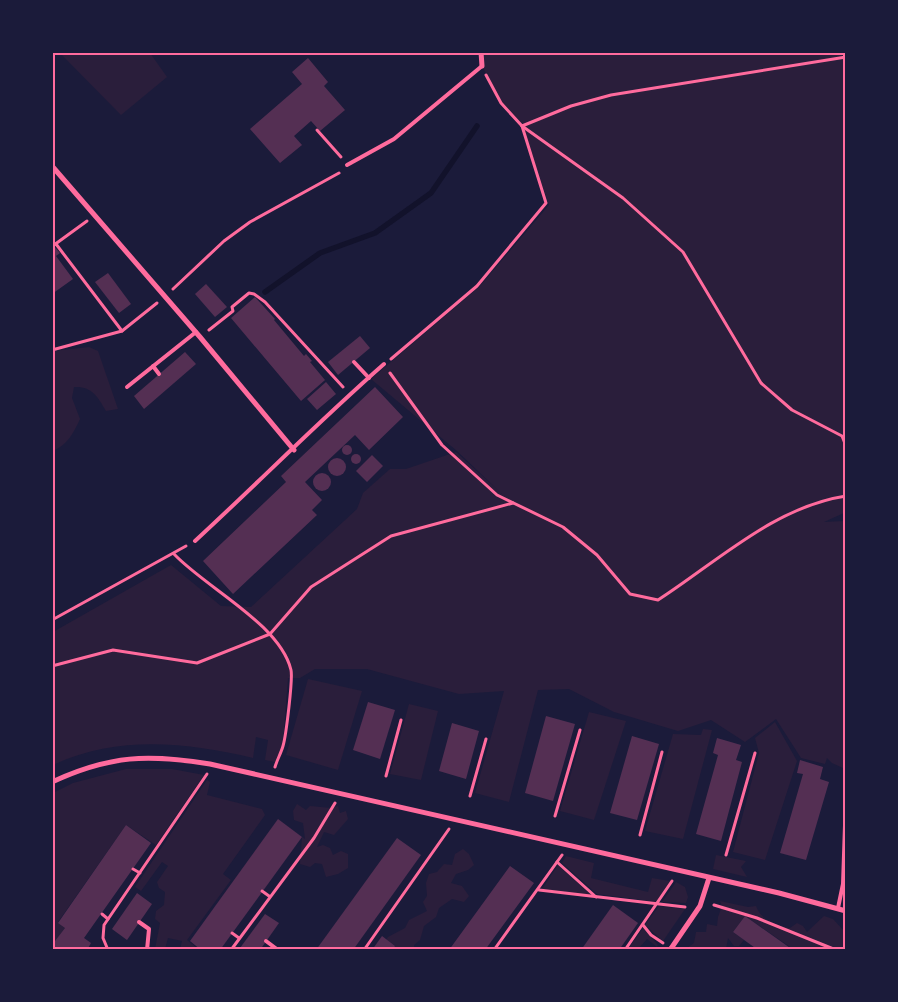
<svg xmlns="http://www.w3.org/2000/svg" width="898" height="1002" font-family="'Alegreya Sans',sans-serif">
  <rect width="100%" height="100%" fill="#1b1b3a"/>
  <g fill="#2a1e3b">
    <polygon points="60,53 150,53 167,77 121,115"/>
    <path d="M481,53h364l1,459 -22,10 21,-1v248l-13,-6 -5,-5 -2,6 -24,-6 -25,-39 -31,23 -34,-22 -33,11 -64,-19 -45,-23 -31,1 -29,112 -34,-9 29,-102 -45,3 -92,-25h-52l-15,9h-12l-5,66 -8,18 -10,-2 3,-20 -12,-3 -3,21c-66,-16 -137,-23 -200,7v-133l118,-67 50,41 30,1 106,-98 6,-16 27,-24h16l50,-17 46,42 -45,-43 -86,-72 108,-92 70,-82 -27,-81 -20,-21 -20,-37z"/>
    <path d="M89,347l9,4 20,58 -12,2c-8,-14 -14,-25 -32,-24l-2,11 8,21c-7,15 -12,25 -27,32v-100z"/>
    <polygon points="308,679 362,691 338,770 286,755"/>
    <polygon points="409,704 438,711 421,780 390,774"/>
    <polygon points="589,712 626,721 594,820 560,811"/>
    <polygon points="775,722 797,761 765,860 733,852 759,753 755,738"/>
    <polygon points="703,729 712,730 683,839 645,831 673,734 701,735"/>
    <polygon points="126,769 172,769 204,775 156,845 126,825 58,922 65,928 53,945 53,793 73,783"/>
    <polygon points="207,780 210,782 207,795 262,809 265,815 223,874 231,880 187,940 198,949 180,949 182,941 168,938 165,949 155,949 160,923 155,919 156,911 164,905 165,892 159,888 157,882 168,866 162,862 141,891 135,887"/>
    <polygon points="297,804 306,810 310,806 331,808 338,806 340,813 346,811 348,819 334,835 324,832 317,847 323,845 330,848 333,855 341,851 348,854 348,868 338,874 326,877 322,864 315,863 310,867 300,864 302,837 305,839 303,823 294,820 293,811"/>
    <polygon points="463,849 469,854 474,865 468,870 456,874 451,883 462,886 469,896 464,902 452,899 439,908 436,917 424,926 420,940 414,945 414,949 395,949 395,946 386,940 388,937 405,928 409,920 427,911 423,902 427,896 426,883 429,874 437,872 444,864 452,865 455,854"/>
    <polygon points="716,855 746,861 741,867 747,877 713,869"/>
    <polygon points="566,856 594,863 591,878 648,892 652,878 670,881 657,902 597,894 562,863"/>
    <polygon points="558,865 591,895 542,889"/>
    <polygon points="676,882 685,887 688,897 686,903 662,902"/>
    <path d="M720,901l28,6 8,-1c5,14 20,20 34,22l7,-5 6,3 4,6 17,-16 9,3 12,13v17h-52l-48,-33 -12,16 11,8 -5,6h-5l-6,-8 -2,11 -42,1 10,-7 2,-11h10l1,-8 10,2 1,-9 4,-11z"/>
    <polygon points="659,906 685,909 663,941 645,925"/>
    <polygon points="643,928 658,945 657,947 647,939 638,949 628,949"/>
  </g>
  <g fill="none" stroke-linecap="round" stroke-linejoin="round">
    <polyline stroke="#12122b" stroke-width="5.5" points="265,292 320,253 375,233 431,193 477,126"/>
  </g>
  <g fill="#542f53">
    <polygon points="308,58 328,82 324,86 345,110 320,131 311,121 294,136 302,145 280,163 250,129 302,84 292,72"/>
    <polygon points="52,244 60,253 56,256 73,279 52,294"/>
    <polygon points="108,273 131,304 119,313 95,282"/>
    <polygon points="206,284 227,307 215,317 195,294"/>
    <polygon points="255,297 275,319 274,320 304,356 306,354 312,361 310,362 325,380 301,401 231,318"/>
    <polygon points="360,336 370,348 338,375 328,362"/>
    <polygon points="185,352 196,364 144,409 134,396"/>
    <polygon points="326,382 336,394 317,410 307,399"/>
    <polygon points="375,387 403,417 369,450 355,435 305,482 322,500 312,510 317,515 233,594 203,561 286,482 281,476"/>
    <circle cx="347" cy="450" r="5"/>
    <circle cx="356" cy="459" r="5"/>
    <polygon points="372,455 383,466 367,482 356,471"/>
    <circle cx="337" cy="467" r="9"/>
    <circle cx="322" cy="482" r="9"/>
    <polygon points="368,702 395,710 380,759 353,750"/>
    <polygon points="546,716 575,724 553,801 525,793"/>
    <polygon points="452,723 479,731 466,779 439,771"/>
    <polygon points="632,736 659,744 637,820 610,813"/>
    <polygon points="717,738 741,745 736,760 742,762 721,841 696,834 718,755 713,753"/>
    <polygon points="800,760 823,767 820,779 829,782 806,860 780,853 803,774 797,773"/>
    <polygon points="278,819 302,837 220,950 201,950 190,941"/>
    <polygon points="126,825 151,843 84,938 91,943 87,950 52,950 52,945 65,928 58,923"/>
    <polygon points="397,838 421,855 353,950 316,950"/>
    <polygon points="510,866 534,883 504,924 485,950 449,950"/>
    <polygon points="137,893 152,904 127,940 112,929"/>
    <polygon points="613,905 638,923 619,950 581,950"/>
    <polygon points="265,914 279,923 260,950 242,950 240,948"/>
    <polygon points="745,916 793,950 758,950 733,932"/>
    <polygon points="382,936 395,946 393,950 372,950"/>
  </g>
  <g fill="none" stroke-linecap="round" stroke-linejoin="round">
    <g stroke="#ff6b9d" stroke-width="3">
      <polyline points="486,75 501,103 522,126 623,198 683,252 761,383 792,410 842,436 846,446"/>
      <polyline points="522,126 571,106 611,95 846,57"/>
      <polyline points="317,130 341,157"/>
      <polyline points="56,244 122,331"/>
      <polyline points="54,245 87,221"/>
      <polyline points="173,289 224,241 250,222 339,173"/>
      <polyline points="209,330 233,311 232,307 249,293 254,294 265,302 343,387"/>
      <polyline points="52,350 122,331 157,303"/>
      <polyline points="391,359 477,286 546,203 522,126"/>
      <path d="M390,373l52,72 55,50 66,32 34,28 33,39 28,6c59,-38 116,-93 188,-104"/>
      <path d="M174,554c32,34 106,70 117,116 2,9 -5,66 -8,76 -2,7 -6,14 -8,21"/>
      <polyline points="52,620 186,546"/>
      <polyline points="52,666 113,650 197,663 270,634 311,587 391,536 513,503"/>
      <polyline points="386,776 401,720"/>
      <polyline points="470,796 486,739"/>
      <polyline points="555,816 580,730"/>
      <polyline points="640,835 662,752"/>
      <polyline points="726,855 755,753"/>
      <polyline points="557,862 596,897"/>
      <polyline points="133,869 140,873"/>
      <polyline points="539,890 685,907"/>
      <polyline points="262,891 269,896"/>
      <polyline points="714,905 757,918 836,950"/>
      <polyline points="102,914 108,919"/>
      <polyline points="643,925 651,935 663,943"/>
      <polyline points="232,933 239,938"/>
      <polyline points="108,950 103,938 104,925 207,774"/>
      <polyline points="231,950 314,838 335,803"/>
      <polyline points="364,950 449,829"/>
      <polyline points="494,950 562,855"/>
      <polyline points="625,950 672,881"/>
    </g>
    <g stroke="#ff6b9d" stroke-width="4">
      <polyline points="347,165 394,139 482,66"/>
      <polyline points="354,362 369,378"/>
      <polyline points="153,366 159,374"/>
      <polyline points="127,387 196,332"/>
      <path d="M195,541c64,-59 124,-120 189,-177"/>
      <polyline points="838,908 843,884 846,796"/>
      <polyline points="139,922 149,929 147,950"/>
      <polyline points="266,941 278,950"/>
    </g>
    <g stroke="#ff6b9d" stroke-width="5">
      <polyline points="481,52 482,66"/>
      <polyline points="52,166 200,337 294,450"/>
      <path d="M52,782c58,-27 96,-28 158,-18l569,129 67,18"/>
      <polyline points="670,950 700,906 709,878"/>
    </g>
  </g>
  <rect width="898" height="1002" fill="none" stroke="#1b1b3a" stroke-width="108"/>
  <rect x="54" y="54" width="790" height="894" fill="none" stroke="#ff6b9d" stroke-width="2"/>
</svg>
